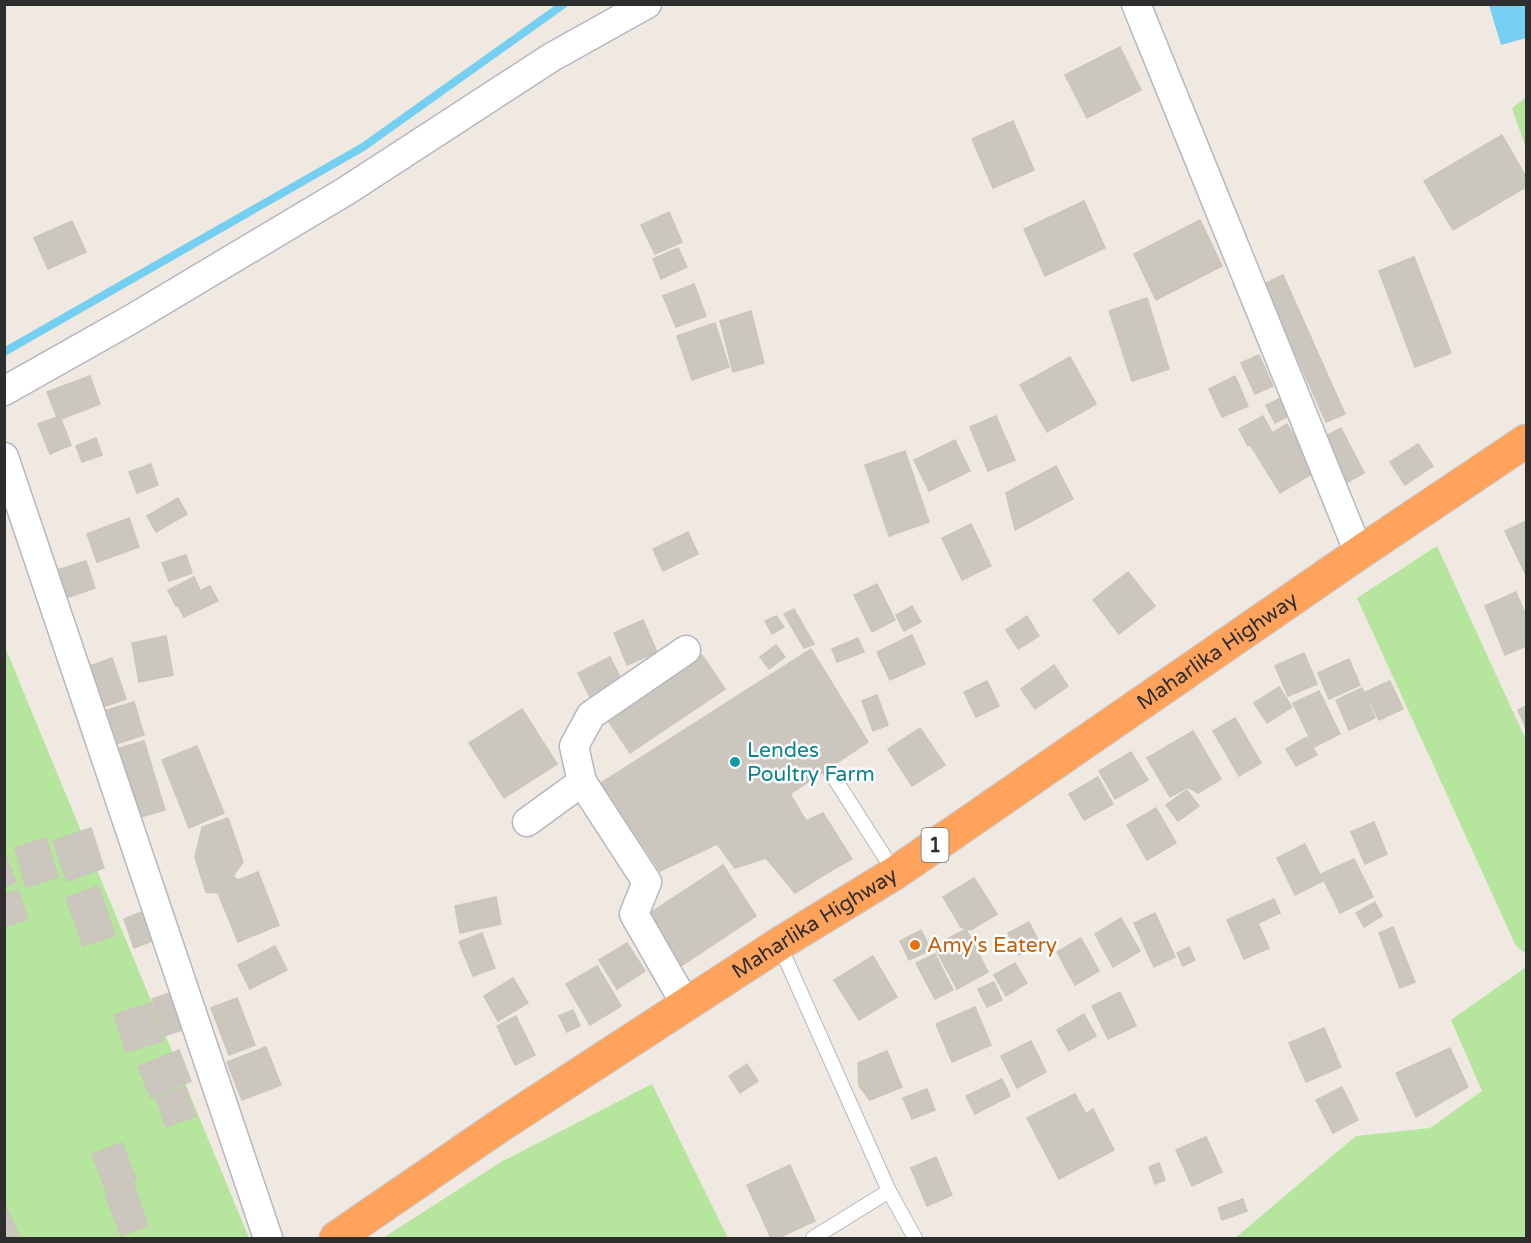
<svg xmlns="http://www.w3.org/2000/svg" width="1531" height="1243" font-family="'Varela Round',sans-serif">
  <rect width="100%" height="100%" fill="#efe9e1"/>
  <g fill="#b6e59e">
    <polygon points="1526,97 1526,148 1512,108"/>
    <polygon points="1437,546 1526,740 1526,954 1516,946 1357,598"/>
    <polygon points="5,647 249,1238 5,1238"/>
    <polygon points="1526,967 1526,1238 1235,1238 1356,1136 1430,1128 1482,1091 1451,1020"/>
    <polygon points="652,1084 728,1238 383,1238 501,1162"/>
  </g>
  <polygon fill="#75cff0" points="1489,5 1526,5 1526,38 1501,45"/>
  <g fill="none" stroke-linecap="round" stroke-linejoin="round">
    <polyline stroke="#75cff0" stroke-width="8" points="4,352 363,147 564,4"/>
  </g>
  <g fill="#cbc7bf" stroke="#cbc5ba" stroke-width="1.5">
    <polygon points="1120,47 1141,90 1087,118 1065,75"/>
    <polygon points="1013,121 1034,170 993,188 972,139"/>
    <polygon points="1502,135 1526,177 1526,187 1453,230 1424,181"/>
    <polygon points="1084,201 1105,248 1045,276 1024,229"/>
    <polygon points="669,212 682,242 655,254 641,225"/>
    <polygon points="1200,220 1222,266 1156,300 1134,254"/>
    <polygon points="72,221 86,252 48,269 34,238"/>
    <polygon points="678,248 687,267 661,279 653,259"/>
    <polygon points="1414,257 1451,353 1415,367 1379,271"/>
    <polygon points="1283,275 1345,414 1326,422 1264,284"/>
    <polygon points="694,284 706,316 676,327 663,296"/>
    <polygon points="1147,298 1169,369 1132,381 1109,311"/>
    <polygon points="751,311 764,363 733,372 720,321"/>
    <polygon points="715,323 729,367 692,380 677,336"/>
    <polygon points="1259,355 1273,386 1255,394 1241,363"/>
    <polygon points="1070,357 1096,404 1047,432 1020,385"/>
    <polygon points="90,376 100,404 61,419 71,445 50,454 38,424 57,417 47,392"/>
    <polygon points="1235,376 1248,406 1222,417 1209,389"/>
    <polygon points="1283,397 1292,414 1275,423 1266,405"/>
    <polygon points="996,416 1015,460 988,471 970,427"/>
    <polygon points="1263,416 1272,432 1248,446 1239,429"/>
    <polygon points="1287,424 1315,472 1280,493 1251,446"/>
    <polygon points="1341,428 1364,473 1339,487 1316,441"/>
    <polygon points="96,438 102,455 82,462 76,446"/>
    <polygon points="955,440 970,471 929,491 914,460"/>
    <polygon points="1418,444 1433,466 1405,485 1390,462"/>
    <polygon points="905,451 929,522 889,536 865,465"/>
    <polygon points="151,464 158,485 137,493 129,472"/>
    <polygon points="1056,466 1073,499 1015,530 1006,493"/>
    <polygon points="178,498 187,514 156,532 147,516"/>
    <polygon points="129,518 139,547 97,562 87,534"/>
    <polygon points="1526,521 1526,575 1505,531"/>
    <polygon points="971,524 991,566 962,580 942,538"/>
    <polygon points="688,532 698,554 663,571 653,549"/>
    <polygon points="186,555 192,573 169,581 162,563"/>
    <polygon points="86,561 95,588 63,599 54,571"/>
    <polygon points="1128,572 1155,606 1119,634 1093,600"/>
    <polygon points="194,577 202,594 176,606 168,590"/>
    <polygon points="877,584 895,620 872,632 854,595"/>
    <polygon points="210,586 218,601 184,617 178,606 204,594 202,590"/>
    <polygon points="1516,592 1526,616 1526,646 1505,655 1485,606"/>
    <polygon points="912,606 921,622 904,631 896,615"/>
    <polygon points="794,609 814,644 804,648 784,614"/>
    <polygon points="776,616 784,627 772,634 765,621"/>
    <polygon points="1027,616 1039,636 1018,649 1006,630"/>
    <polygon points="643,620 657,652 627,665 614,633"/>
    <polygon points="912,635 925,664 890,680 877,652"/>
    <polygon points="166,636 173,675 139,682 132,643"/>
    <polygon points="858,638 864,652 837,662 832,649"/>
    <polygon points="776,645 785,657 769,669 760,657"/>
    <polygon points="811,649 868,742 790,794 806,821 823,813 852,859 832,870 795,893 766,858 735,868 717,844 660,871 601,783"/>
    <polygon points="1304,653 1317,684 1288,696 1275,666"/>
    <polygon points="702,655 725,689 630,753 607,719"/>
    <polygon points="610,657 625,687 593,703 578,673"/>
    <polygon points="112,658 126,699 97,709 82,669"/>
    <polygon points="1349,659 1360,685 1329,699 1318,673"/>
    <polygon points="1054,665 1068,686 1035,709 1021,689"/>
    <polygon points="987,681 999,706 976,717 964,692"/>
    <polygon points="1390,681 1403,709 1379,720 1365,692"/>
    <polygon points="1279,687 1292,707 1267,723 1254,703"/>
    <polygon points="1362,688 1375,718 1349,730 1336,700"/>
    <polygon points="1319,691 1340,734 1314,747 1293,703"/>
    <polygon points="877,695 888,725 873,731 862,701"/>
    <polygon points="134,702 144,735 110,746 100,712"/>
    <polygon points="1526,706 1526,728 1518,710"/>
    <polygon points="522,709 557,764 504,798 469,743"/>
    <polygon points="1235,718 1261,763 1239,776 1213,731"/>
    <polygon points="920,728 945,765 912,786 888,749"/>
    <polygon points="1193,731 1221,779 1198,793 1188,787 1170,797 1147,758"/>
    <polygon points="1307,737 1317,755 1296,766 1286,749"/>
    <polygon points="144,741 165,810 127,821 106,752"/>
    <polygon points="197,746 224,813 189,828 162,760"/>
    <polygon points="1131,752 1148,780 1115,799 1099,771"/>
    <polygon points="1098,777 1113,804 1084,820 1069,794"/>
    <polygon points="1187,790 1199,806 1178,821 1166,805"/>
    <polygon points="1156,808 1176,843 1147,860 1127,825"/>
    <polygon points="228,818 243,862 233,876 238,880 258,872 279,925 238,942 218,893 206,892 195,857 202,827"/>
    <polygon points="1374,822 1387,854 1365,864 1351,832"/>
    <polygon points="91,828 104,868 67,881 53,841"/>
    <polygon points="46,838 58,877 26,887 15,848"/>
    <polygon points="1305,844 1323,881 1295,895 1277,858"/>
    <polygon points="6,857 16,882 4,887 4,858"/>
    <polygon points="1354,859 1373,897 1340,913 1321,874"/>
    <polygon points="723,865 756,916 678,968 644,917"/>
    <polygon points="974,878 997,914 971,930 961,927 943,897"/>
    <polygon points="98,886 115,935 83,946 66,898"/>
    <polygon points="18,890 28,919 4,927 4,894"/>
    <polygon points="496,897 501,924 460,933 455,906"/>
    <polygon points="1274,899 1280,913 1258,923 1269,948 1244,959 1227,920"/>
    <polygon points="1375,902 1382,916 1364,927 1356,913"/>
    <polygon points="149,909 160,938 134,948 124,919"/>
    <polygon points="1155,913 1175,957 1154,967 1134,923"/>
    <polygon points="1121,918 1140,951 1113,967 1095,934"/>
    <polygon points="1029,922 1040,944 1019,955 1008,933"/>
    <polygon points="1393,927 1415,982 1400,988 1379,933"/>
    <polygon points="966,929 988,972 957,989 934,946"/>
    <polygon points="921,930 931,950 909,960 900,941"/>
    <polygon points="482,933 495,968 473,976 459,942"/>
    <polygon points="1081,938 1099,971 1075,985 1057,952"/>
    <polygon points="627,943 645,971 617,989 599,960"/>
    <polygon points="275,946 287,970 250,989 238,965"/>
    <polygon points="1189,947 1195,960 1183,966 1177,953"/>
    <polygon points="935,954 953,990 935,999 916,963"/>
    <polygon points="873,956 897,997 859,1020 834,980"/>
    <polygon points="1015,963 1027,983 1006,996 994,975"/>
    <polygon points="597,966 621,1006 590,1025 566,984"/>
    <polygon points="513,978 528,1003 498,1021 484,996"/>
    <polygon points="994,982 1002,1000 987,1007 978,989"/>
    <polygon points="179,990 191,1027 164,1036 152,999"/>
    <polygon points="1120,992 1136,1026 1108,1039 1092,1006"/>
    <polygon points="237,998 255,1045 229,1055 211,1008"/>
    <polygon points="151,1003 163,1041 126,1052 114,1015"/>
    <polygon points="975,1007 991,1045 952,1062 936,1024"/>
    <polygon points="573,1010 580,1026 567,1032 559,1016"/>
    <polygon points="1084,1014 1096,1036 1069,1051 1057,1030"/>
    <polygon points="516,1016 535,1055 515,1065 497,1026"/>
    <polygon points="1324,1028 1341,1067 1306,1082 1289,1043"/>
    <polygon points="1031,1041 1046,1072 1017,1088 1001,1056"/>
    <polygon points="266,1047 281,1085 242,1100 227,1062"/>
    <polygon points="1450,1048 1468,1087 1416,1117 1396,1073"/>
    <polygon points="179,1050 191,1081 151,1098 138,1067"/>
    <polygon points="887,1051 902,1087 870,1100 859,1086 858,1063"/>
    <polygon points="747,1064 758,1081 740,1093 729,1076"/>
    <polygon points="1002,1079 1010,1096 975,1114 966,1096"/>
    <polygon points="185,1087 196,1116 166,1127 156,1098"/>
    <polygon points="1342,1087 1358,1120 1333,1133 1316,1100"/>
    <polygon points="927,1089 935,1110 912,1119 903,1098"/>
    <polygon points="1075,1094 1086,1114 1093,1109 1114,1150 1059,1179 1027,1118"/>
    <polygon points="1206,1137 1222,1172 1192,1186 1176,1150"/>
    <polygon points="122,1143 136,1180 106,1191 92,1154"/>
    <polygon points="936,1157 952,1195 927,1206 911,1168"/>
    <polygon points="1159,1163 1165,1180 1155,1184 1149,1167"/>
    <polygon points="790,1165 815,1221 778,1238 771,1238 747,1185"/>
    <polygon points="133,1183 148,1225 121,1236 105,1194"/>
    <polygon points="1243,1199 1247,1211 1222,1220 1218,1208"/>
    <polygon points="4,1201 20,1238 4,1238"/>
  </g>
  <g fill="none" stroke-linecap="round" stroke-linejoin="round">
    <g stroke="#b4b7c1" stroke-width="16">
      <g id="lane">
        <polyline points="831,773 895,873"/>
        <polyline points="779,944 889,1191 915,1238"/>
        <polyline points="813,1238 889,1191"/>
      </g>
    </g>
    <g stroke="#b4b7c1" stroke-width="31">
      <g id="street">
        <polyline points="1136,4 1359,553"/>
        <polyline points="4,391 130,320 346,191 552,57 647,4"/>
        <polyline points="4,457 268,1238"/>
        <polyline points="582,782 574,746 591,715 686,650"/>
        <polyline points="527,822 582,782 647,882 634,914 686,1005"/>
      </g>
    </g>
    <g stroke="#c9c9c9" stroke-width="35">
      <g id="highway">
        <path id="s1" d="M336,1238l162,-111 281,-183 116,-71 464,-320 167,-112"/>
      </g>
    </g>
    <use href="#lane" stroke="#fff" stroke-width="14"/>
    <use href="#street" stroke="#fff" stroke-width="28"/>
    <use href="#highway" stroke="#ffa35c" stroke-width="33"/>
  </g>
  <circle fill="#0f9aa8" stroke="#fff" stroke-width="2" cx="735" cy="762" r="6"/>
  <circle fill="#e8710a" stroke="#fff" stroke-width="2" cx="915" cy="945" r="6"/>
  <g text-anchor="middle" stroke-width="5" stroke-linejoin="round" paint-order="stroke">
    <rect fill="#fff" stroke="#6d6d6d" stroke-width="1.5" x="921.5" y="828" width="27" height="34" rx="4.5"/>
    <g font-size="20" font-weight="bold" fill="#2e2e2e">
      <text x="935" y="852">1</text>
    </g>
    <g font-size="21" fill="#2e2e2e" stroke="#fff">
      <text dy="7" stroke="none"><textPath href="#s1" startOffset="1059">Maharlika Highway</textPath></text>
      <text dy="7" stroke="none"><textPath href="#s1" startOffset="573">Maharlika Highway</textPath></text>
    </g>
    <g font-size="21" fill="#0d838f" stroke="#fff" text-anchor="start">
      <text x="747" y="757">Lendes<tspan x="747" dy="24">Poultry Farm</tspan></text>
    </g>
    <g font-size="21" fill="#c56008" stroke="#fff" text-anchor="start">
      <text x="927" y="952">Amy's Eatery</text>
    </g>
  </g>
  <rect width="1531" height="1243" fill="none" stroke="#2e2e2e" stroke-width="12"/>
</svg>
